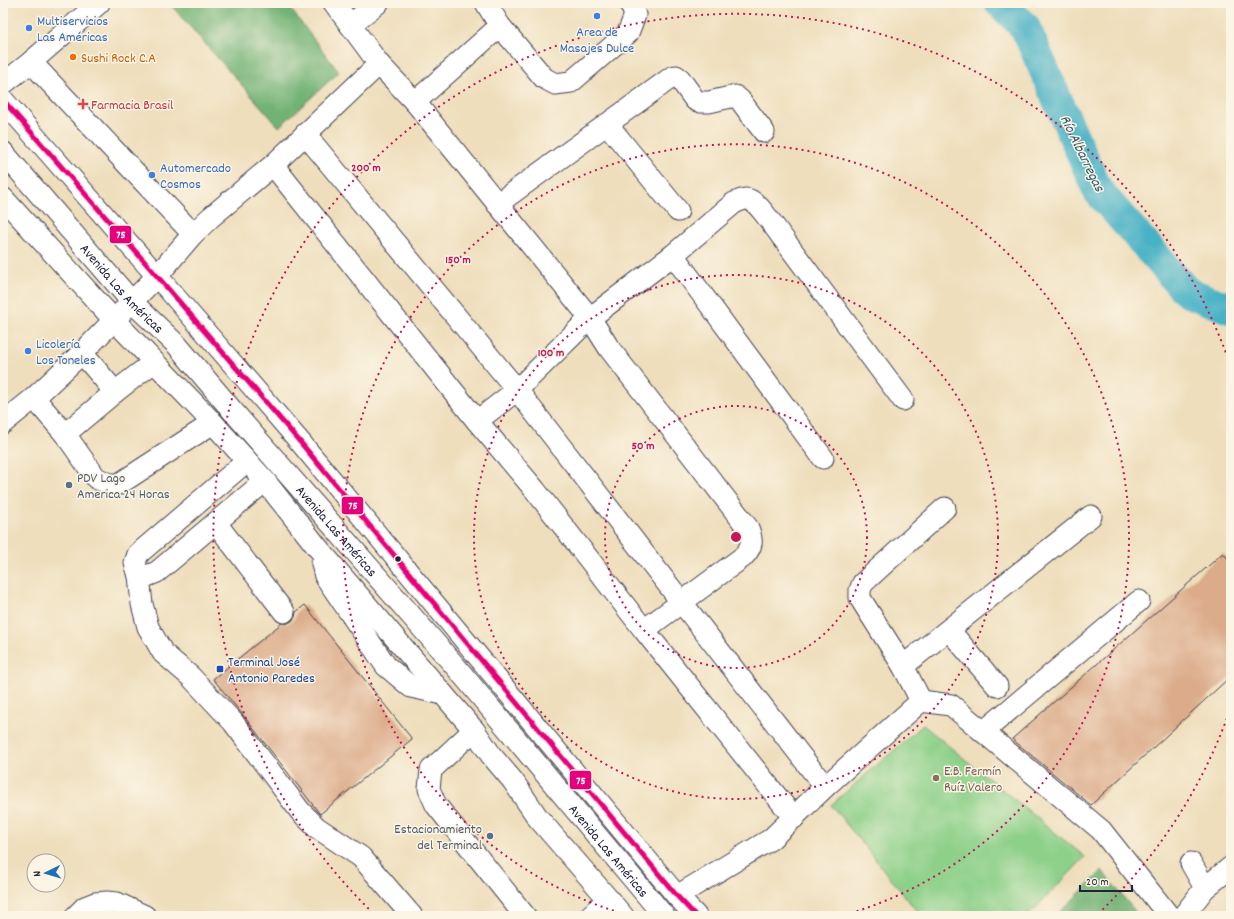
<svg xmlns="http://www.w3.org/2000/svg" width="1234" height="919" font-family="Dekko,sans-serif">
  <rect width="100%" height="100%" fill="#fcf5e5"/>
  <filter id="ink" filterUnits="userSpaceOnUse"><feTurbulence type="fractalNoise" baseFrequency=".025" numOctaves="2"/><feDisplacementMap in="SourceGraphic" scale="8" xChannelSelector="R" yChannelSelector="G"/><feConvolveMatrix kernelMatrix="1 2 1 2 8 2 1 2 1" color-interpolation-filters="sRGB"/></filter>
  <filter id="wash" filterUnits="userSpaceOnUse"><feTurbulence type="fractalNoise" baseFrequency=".012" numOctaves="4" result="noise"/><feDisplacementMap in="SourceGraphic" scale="16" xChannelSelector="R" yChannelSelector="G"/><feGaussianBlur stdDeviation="0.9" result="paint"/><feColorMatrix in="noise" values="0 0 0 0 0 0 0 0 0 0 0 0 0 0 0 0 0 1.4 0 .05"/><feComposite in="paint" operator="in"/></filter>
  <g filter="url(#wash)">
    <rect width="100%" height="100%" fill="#eedebc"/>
    <polygon fill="#8dd089" stroke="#587962" points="923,725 1085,857 1028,916 921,916 831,805"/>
    <g fill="#72b275" stroke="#4a6a58">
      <polygon points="169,3 286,3 339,72 279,127"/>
      <polygon points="1102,871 1139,916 1056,916"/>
    </g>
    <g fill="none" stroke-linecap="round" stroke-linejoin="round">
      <polyline stroke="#47b1c5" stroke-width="31" points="1000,3 1025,27 1098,191 1187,292 1231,309"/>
    </g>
    <g id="blocks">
      <g fill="#dcac8a">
        <polygon points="1223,553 1231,562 1231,676 1091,805 1012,739"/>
        <polygon points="305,605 412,739 320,814 243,715 213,679 282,623 286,624 292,621 295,617 296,612"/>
      </g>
    </g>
  </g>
  <g filter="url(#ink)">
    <use href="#blocks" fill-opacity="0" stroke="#413e4e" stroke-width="1"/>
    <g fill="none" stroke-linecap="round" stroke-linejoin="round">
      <g stroke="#413e4e" stroke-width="23">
        <g id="minor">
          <polyline points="486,3 500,26 544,78 555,84 571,82 628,33 635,15 630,3"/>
          <polyline points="350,25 378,3"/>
          <polyline points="31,62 99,3"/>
          <polyline points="3,84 31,62 193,234"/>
          <polyline points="3,100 157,276 301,443 677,896 696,916"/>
          <polyline points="415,102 500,26"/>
          <polyline points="607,124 678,211"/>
          <polyline points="305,134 517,390 825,787"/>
          <path id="s1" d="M3,152l129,150 45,43 54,64 225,258 208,249"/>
          <path d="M273,165l204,256 58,69 109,140 99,-73c10,-11 10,-16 5,-29l-139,-180 -19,-30 -175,-216 -36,-38 -45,-61"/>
          <polyline points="3,198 114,320 213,423 265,481 318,548 443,694"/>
          <polyline points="497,204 672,77 676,76 680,79 695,100 701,102 709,102 735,96 740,100 764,132"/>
          <polyline points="673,255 823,458"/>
          <polyline points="82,353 115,392"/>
          <polyline points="34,398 65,434 96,478 110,484 119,484 213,423"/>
          <path d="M477,421l40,-31 73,-72 83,-63 61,-52c3,-1 8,-4 12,-4 9,0 20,17 25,23l132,178"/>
          <polyline points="3,423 34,398 82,353 157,276 193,234 211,217 273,165 379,64"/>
          <polyline points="65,434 115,392 154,362"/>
          <polyline points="247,461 138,554 135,563 139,576 147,576 157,572 265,481"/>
          <polyline points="216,523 284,612"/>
          <polyline points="322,564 325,576 386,666 411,687 443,694 474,730 491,755 513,781 538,818 623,916"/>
          <polyline points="139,576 142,604 148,627 163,653 191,677 233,722 300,811 316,827 361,857 412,916"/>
          <polyline points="644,630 794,818"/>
          <polyline points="949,630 997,686"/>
          <polyline points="903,666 1091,516"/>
          <polyline points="921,701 903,666 860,598 860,590 863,583 945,508"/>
          <polyline points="474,730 431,770 429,789 436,805 525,916"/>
          <polyline points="983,732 1139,601"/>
          <polyline points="1191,863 1205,888"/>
          <polyline points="677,896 771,839 825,787 921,701 951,705 1101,830 1169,916"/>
          <polyline points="76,916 85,907 95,903 107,902 117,903 145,916"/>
          <polyline points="590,916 608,899"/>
          <polyline points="1183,916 1205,888 1231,867"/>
        </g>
      </g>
      <use href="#minor" stroke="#fff" stroke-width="21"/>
      <g stroke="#fcf5e5" stroke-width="8">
        <polyline id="bus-1" points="3,100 157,276 301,443 677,896 696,916"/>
      </g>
      <use href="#bus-1" stroke="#e5007d" stroke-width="5"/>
    </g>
  </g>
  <g fill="none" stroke="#c2185b" stroke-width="2" stroke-dasharray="2 4">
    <circle cx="736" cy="537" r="131"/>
    <circle cx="736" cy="537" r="262"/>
    <path d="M631 916A393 393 0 1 1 841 916"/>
    <path d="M1231 707A523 523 0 0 1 1099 913M373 913A523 523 0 1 1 1231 367"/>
  </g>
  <g fill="#3f7fe0" stroke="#fcf5e5" stroke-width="1.5">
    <circle cx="597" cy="16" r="4"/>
    <circle cx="29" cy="28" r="4"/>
    <circle cx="152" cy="175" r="4"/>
    <circle cx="28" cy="351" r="4"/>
  </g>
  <circle fill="#e8710a" stroke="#fcf5e5" stroke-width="1.5" cx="73" cy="57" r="4"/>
  <path fill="#e0444e" stroke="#fcf5e5" stroke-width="1.5" d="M81 98h4v4h4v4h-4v4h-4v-4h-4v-4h4z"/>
  <g fill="#5c6f8a" stroke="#fcf5e5" stroke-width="1.5">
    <circle cx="69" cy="485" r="4"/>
    <circle cx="490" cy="836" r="4"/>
  </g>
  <circle fill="#22223b" stroke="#fcf5e5" stroke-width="1.5" cx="398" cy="559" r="3.5"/>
  <rect fill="#1a4fb4" stroke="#fcf5e5" stroke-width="1.5" x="216" y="665" width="8" height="8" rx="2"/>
  <circle fill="#8d6e63" stroke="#fcf5e5" stroke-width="1.5" cx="936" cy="778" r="4"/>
  <g text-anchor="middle" stroke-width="3" stroke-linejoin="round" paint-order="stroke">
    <g font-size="14" fill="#366cbe" stroke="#fcf5e5" text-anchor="start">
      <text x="37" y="25">Multiservicios<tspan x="37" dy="16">Las Américas</tspan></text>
      <text x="597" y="36" text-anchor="middle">Area de<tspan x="597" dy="16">Masajes Dulce</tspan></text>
      <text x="160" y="172">Automercado<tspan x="160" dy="16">Cosmos</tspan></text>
      <text x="36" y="348">Licolería<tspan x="36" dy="16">Los Toneles</tspan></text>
    </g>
    <g font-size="14" fill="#c56008" stroke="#fcf5e5" text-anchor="start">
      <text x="81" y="62">Sushi Rock C.A</text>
    </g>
    <g font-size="14" fill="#be3a42" stroke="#fcf5e5" text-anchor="start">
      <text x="91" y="109">Farmacia Brasil</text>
    </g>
    <g font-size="14" fill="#22223b" stroke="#fcf5e5">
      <text dy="5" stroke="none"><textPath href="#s1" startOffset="181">Avenida Las Américas</textPath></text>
      <text dy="5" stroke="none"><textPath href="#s1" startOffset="505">Avenida Las Américas</textPath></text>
      <text dy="5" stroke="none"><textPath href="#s1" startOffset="925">Avenida Las Américas</textPath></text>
    </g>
    <g font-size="14" fill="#4e5e75" stroke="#fcf5e5" text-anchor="start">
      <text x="77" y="482">PDV Lago<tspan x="77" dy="16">America 24 Horas</tspan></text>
      <text x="482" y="833" text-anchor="end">Estacionamiento<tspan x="482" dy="16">del Terminal</tspan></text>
    </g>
    <g font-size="14" fill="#164399" stroke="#fcf5e5" text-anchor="start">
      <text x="228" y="666">Terminal José<tspan x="228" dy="16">Antonio Paredes</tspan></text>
    </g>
    <g font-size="14" fill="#785e54" stroke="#fcf5e5" text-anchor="start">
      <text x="944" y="775">E.B. Fermín<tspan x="944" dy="16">Ruíz Valero</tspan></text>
    </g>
    <g font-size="15" font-style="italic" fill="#315b72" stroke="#fcf5e5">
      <text transform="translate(1083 153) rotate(64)" y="5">Río Albarregas</text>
    </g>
  </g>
  <circle cx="736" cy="537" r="6" fill="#c2185b" stroke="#fcf5e5" stroke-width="2"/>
  <g font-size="12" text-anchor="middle" font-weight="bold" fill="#c2185b" stroke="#fcf5e5" stroke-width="3" stroke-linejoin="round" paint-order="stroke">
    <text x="366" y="171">200 m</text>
    <text x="458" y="263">150 m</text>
    <text x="551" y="356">100 m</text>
    <text x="643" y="449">50 m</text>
  </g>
  <g stroke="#fcf5e5" stroke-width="1.5">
    <rect x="109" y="225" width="23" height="19" rx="4" fill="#e5007d"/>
    <rect x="341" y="496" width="23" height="19" rx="4" fill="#e5007d"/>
    <rect x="569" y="770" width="23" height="20" rx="4" fill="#e5007d"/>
  </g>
  <g font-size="11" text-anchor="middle" font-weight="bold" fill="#fff">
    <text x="121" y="238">75</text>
    <text x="353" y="509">75</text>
    <text x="581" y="784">75</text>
  </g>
  <rect width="1234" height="919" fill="none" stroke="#fcf5e5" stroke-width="16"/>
  <g transform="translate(46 873) rotate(265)"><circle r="19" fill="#fcf5e5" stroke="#a5a1a1"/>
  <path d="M0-3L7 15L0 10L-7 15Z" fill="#1f6fb2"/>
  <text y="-6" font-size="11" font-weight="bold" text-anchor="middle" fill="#22223b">N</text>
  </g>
  <path d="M1080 885v6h52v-6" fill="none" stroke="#22223b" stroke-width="2"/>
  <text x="1086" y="885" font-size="12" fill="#22223b" stroke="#fcf5e5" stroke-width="3" paint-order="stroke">20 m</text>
</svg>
